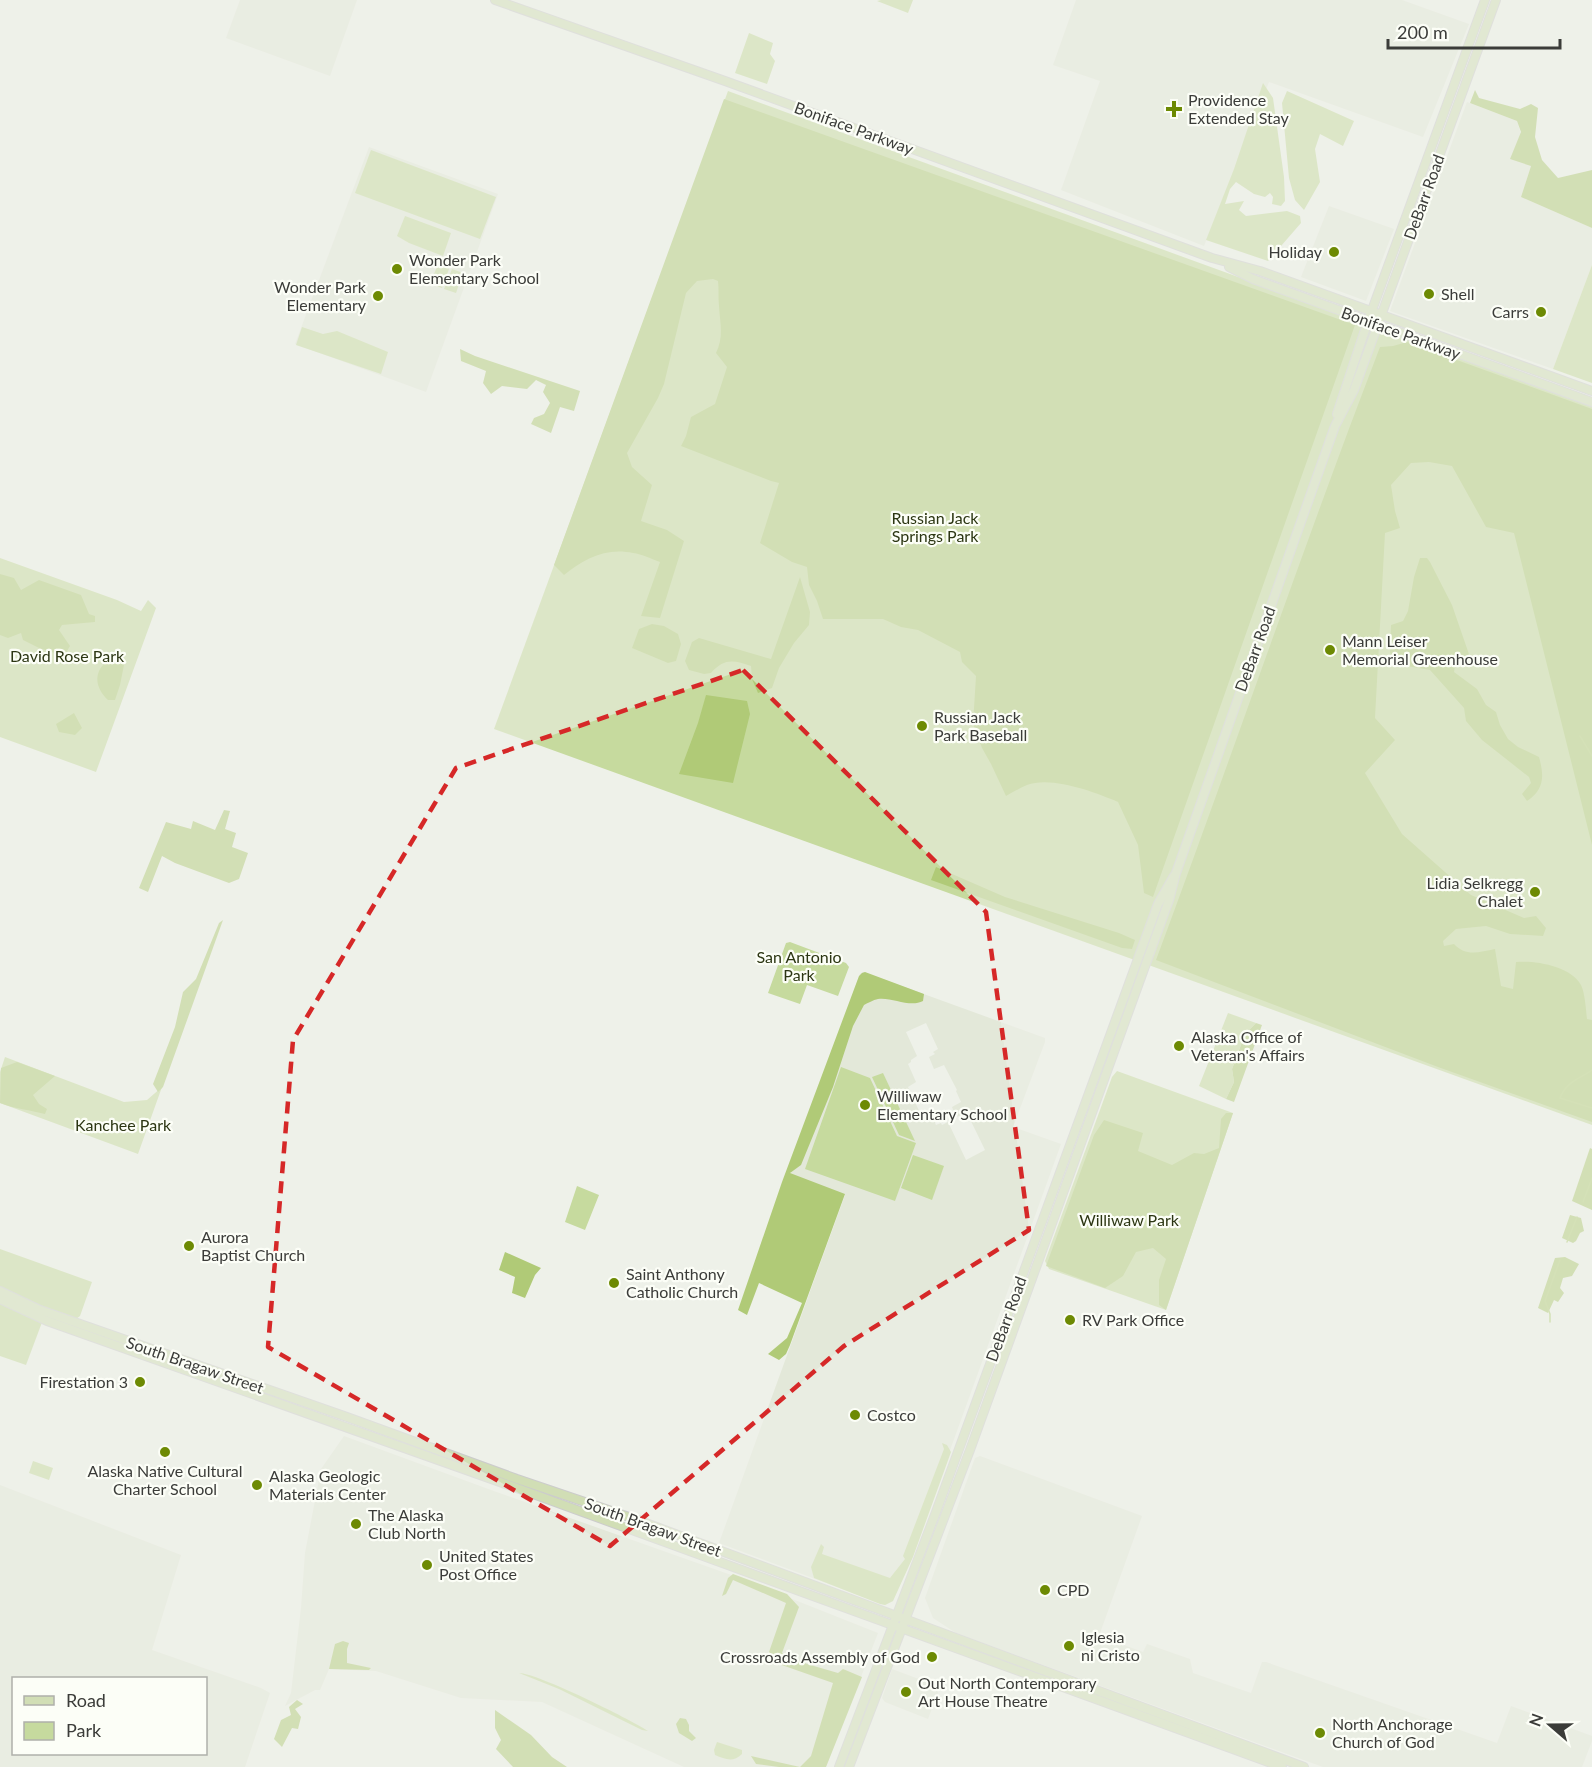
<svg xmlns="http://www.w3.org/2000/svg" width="1592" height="1767" font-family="Lato,sans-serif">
  <rect width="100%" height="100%" fill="#eef1e9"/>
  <g fill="#e3e8d9" fill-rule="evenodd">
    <polygon points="240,0 357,0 330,76 226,38"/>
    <polygon points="1076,0 1402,0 1469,24 1423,137 1269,82 1204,246 1061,190 1100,81 1053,65"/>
    <polygon points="1467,102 1517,121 1531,166 1521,197 1592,228 1592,265 1553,369 1390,311"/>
    <polygon points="369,147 498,194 426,392 295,344"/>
    <polygon points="1329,206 1394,229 1366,301 1301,277"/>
    <path d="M863,972l182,66v4l-32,85 48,17 -149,411 -19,46 -8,4 -166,-62 126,-348 -55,-21 70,-200zM926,1023l12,26 -5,3 2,2 -6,3 5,12 10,-4 13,25 -1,1 5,11 -9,5 4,10 5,-2 2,2 5,-2 17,35 -19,10 -18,-38 -6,3 -1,-2 -5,2 -5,-12 -9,4 -14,-30 8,-5 -8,-18 3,-2v-2l6,-4 -11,-24z"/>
    <polygon points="344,1436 491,1490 734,1576 878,1633 826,1767 684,1767 542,1702 461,1698 376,1671 329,1669 320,1690 315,1690 285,1706 291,1693 301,1608 305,1553 321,1469"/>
    <polygon points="980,1456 1142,1516 1099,1636 1143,1652 1147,1644 1190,1659 1193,1673 1251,1693 1262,1662 1266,1662 1497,1743 1511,1706 1592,1736 1592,1741 1582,1767 1323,1767 956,1633 933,1618 925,1598 975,1458"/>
    <path d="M0,1485l181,70 -29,95 109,38 9,5 -25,74h-245zM14,1678h192v76h-192z"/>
    <polygon points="892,1669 940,1687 928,1719 885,1702 882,1698"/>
  </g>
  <g fill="#c6da9e">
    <polygon points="881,0 913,0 908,13 877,1"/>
    <polygon points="749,33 773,43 770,54 775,61 767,84 735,73"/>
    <polygon points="1263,83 1273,98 1284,177 1285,201 1281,206 1272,204 1273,197 1270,193 1265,197 1254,194 1236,182 1230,189 1225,204 1244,201 1239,210 1246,216 1287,211 1300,216 1301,223 1268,261 1206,240 1234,169"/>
    <polygon points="728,91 1592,406 1592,1125 494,729"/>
    <polygon points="1287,91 1354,121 1343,146 1320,134 1315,149 1320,182 1304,210 1295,200 1289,178 1282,103"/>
    <polygon points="371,150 496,197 480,239 355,193"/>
    <polygon points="405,216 451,233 443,256 409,243 397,236"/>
    <polygon points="438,264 449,269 442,288 430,284"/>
    <polygon points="1592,265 1592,383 1553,369"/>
    <polygon points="452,269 463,273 456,293 444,289"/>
    <polygon points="302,327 323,334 337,331 388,352 381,374 296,345"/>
    <polygon points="0,558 117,600 141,611 148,600 156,608 96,772 0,737"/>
    <polygon points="790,942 846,963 849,967 838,996 807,985 800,1004 768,993 786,943"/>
    <polygon points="1228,1013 1256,1023 1245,1034 1232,1069 1234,1082 1226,1099 1199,1086"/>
    <polygon points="5,1057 124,1102 147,1100 162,1087 138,1154 0,1103 0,1072"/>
    <polygon points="841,1067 870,1078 897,1136 916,1143 895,1201 805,1169"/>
    <polygon points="1117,1071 1233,1113 1166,1310 1049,1269 1045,1261 1112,1077"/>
    <polygon points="883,1073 915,1141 899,1135 872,1077"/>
    <polygon points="913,1155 944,1166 932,1200 901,1188"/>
    <polygon points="577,1186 599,1195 585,1230 565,1222"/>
    <polygon points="0,1249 92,1282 80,1316 76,1319 47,1309 26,1365 0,1356"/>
    <polygon points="942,1443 947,1445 951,1452 913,1557 893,1601 885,1605 880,1604 814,1578 811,1567 821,1544 824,1547 822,1554 890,1578 905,1559 903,1556 944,1449"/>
    <polygon points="33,1461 53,1468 49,1480 29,1473"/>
    <path d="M519,1673c18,0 111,46 129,58l-6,-1 -83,-41z"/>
    <path d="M717,1742l25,8v4c-9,9 -17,5 -27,1l-1,-5z"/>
  </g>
  <g fill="#b0ca77">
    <polygon points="1475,90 1479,98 1520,109 1531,104 1538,108 1535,137 1542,160 1558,178 1592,170 1592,228 1521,197 1531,166 1510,159 1521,132 1517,121 1470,103"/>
    <path d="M724,99l631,226 -202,572 -9,-4 -6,-48 -20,-43c-24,-10 -66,-26 -91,-17 -7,3 -14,7 -21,11l-15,-32 -9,-16 -9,-24 3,-48 -14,-14 -2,-10 -42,-22 -17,-3 -18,-8h-60l-6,-18 -8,-16 -2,-18 -15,-5 -32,-19 19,-60 -8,-2 -90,-35 5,-10 5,-19 24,-13 12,-37 -11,-14c8,-16 4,-30 3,-47 -1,-8 0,-17 -1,-25l-5,-2 -16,2 -11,12 -22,91 -6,14 -31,55 5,14 20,18 -11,36 26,9 17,11 -24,77 -19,-2 19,-54c-9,-3 -18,-8 -27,-9 -27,-6 -49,6 -69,22l-10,-10z"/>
    <path d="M1407,342l185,67v436l-78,-312 -28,-6 -34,-61 -23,-4 -18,1 -20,22 4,26 5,17 -15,5 -10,185 20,22 -30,33 37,61 69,61 53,23 12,-2 10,12 -3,8 -33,-2 -24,-8 -30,3 -13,12 1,5 10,-2c12,13 25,8 41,5l6,37 12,3 3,-27c19,-2 55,4 65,23 4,8 5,25 6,34l5,1v102l-154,-55 -282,-107c76,-204 146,-410 224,-613l13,-1z"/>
    <polygon points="460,349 475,356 580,391 574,411 560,407 551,433 531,424 534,418 544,414 550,403 543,392 546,385 536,380 527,389 502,386 491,394 483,383 486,371 461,361"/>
    <path d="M1420,558h7l3,4 22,43 19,55 -16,7 -1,5 23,17 9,16 10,7 4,13 8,14 10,8 21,10c5,18 6,32 -12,44l-5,-7 9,-11 -2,-6 -47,-37 -16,-19 -2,-13 -34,-38 -29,-5 -11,-12 1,-28 12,-4 5,-10 6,-34z"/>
    <polygon points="0,574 14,578 21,590 39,580 81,595 89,614 95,616 95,622 62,625 59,630 70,646 64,656 39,648 23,640 21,633 8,638 0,635"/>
    <path d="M800,577l10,35 -1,13 -15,18 -15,25 -7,20 -14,5 -6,-14 -1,-13c-17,-6 -27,-8 -40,7l-7,1 -15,-4 -4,-9 7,-19 7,-4 72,21z"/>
    <polygon points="652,624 664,626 678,634 681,644 676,661 668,663 632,648 639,629"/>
    <path d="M122,654l3,6 -5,25 -5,15h-7c-10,-9 -16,-24 -4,-36 5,-4 13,-7 18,-10z"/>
    <polygon points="706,695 747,701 750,714 733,783 679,774 698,723"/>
    <polygon points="74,713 82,728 75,735 59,732 56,724"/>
    <polygon points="224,810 230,811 225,829 236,833 232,847 248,853 239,879 229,883 175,863 162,856 148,892 139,888 166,822 191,829 193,821 215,830"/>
    <polygon points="936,867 1005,897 1119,933 1135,940 1132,949 1122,948 931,880"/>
    <polygon points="223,920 163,1087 158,1092 153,1084 175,1027 183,992 196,979 219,923"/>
    <path d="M865,972l59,22 -1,7c-13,7 -31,-4 -45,-2 -5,1 -10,4 -14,6l-11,21 -20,61 -32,78 -11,8 55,21 -55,151 -4,9 -7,6 -11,-6 19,-16 15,-35 -43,-20 -12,32 -9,-5 44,-128 77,-206 3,-3z"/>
    <polygon points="1256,1023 1262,1025 1234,1102 1226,1099 1234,1082 1232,1069 1245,1034"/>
    <path d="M17,1062l38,14 -22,19 6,9 8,5 -2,5c-15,-4 -30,-5 -45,-11l1,-35z"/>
    <polygon points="1226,1113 1233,1113 1166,1310 1159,1305 1159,1280 1166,1259 1153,1248 1136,1252 1123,1276 1105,1288 1046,1266 1094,1135 1104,1120 1143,1133 1138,1151 1172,1165 1194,1153 1204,1154 1219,1148 1221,1119"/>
    <polygon points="1590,1148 1592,1149 1592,1210 1572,1201"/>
    <polygon points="1570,1215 1581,1218 1584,1231 1580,1233 1576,1241 1573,1243 1562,1238"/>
    <polygon points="505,1252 541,1268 535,1275 525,1298 512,1293 515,1277 499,1270"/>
    <polygon points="1565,1257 1579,1264 1572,1276 1563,1278 1560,1288 1564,1293 1558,1302 1554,1300 1548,1313 1538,1308 1555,1258"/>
    <polygon points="733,1574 787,1594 799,1607 782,1653 807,1664 838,1673 843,1669 862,1677 826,1767 779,1767 756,1764 751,1756 800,1767 811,1756 833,1683 776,1663 769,1652 786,1603 733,1580 726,1594 722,1596 728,1578"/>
    <polygon points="343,1641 349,1643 347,1649 347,1663 371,1668 369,1670 329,1669 335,1644"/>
    <polygon points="297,1700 303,1704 295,1709 301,1717 298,1729 292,1728 282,1747 274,1739 281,1720 291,1715 289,1707"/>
    <polygon points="495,1710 531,1735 552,1757 567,1767 513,1767 496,1749 501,1740 495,1728"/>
    <polygon points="680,1718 686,1719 689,1725 689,1731 696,1738 692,1741 679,1733 676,1724"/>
  </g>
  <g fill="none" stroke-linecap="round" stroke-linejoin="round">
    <g stroke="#b4ce7b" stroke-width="1.5">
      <polyline points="1580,736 1592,756"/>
      <path d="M1592,1070c-13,9 -26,12 -32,28l32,10"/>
      <polyline points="1583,1202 1592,1178"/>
      <polyline points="1567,1242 1577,1217"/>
      <polyline points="1550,1322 1550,1314 1545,1301 1560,1260"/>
    </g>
    <g stroke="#ccc" stroke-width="10">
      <g id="major">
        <polyline points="495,0 725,81 1212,258 1260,271 1592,391"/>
        <polyline points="1229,267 1253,279 1592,402"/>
        <polyline points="1337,414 1368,321 1485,0"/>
        <polyline points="0,1291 40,1310 347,1417 517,1479 635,1519 1304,1767"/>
        <polyline points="0,1299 47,1321 514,1487 1282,1767"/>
        <polyline points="839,1767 936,1512 1158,904 1174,876"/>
        <polyline points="849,1767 970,1450 1169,900 1176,873 1335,426 1354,390 1496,0"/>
      </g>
    </g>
    <use href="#major" stroke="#d1deb5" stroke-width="8"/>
  </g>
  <path d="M0 0H1592V1767H0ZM743,670l243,242 43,318 -185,116 -234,200 -342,-199 25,-307 163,-272z" fill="#eef1e9" fill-opacity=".55" fill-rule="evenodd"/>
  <path fill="none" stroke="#d62828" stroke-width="4.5" stroke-dasharray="12 8" stroke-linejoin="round" d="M743,670l243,242 43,318 -185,116 -234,200 -342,-199 25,-307 163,-272z"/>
  <g fill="#6d8a03" stroke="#fcfef7" stroke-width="2">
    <path d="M1171 100h6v6h6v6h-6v6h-6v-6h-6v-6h6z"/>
    <circle cx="1334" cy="252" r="6"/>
    <circle cx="397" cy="269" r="6"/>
    <circle cx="1429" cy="294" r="6"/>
    <circle cx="378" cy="296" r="6"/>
    <circle cx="1541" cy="312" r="6"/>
    <circle cx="1330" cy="650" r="6"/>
    <circle cx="922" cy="726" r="6"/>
    <circle cx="1535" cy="892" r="6"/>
    <circle cx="1179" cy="1046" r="6"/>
    <circle cx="865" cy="1105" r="6"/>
    <circle cx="189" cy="1246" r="6"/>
    <circle cx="614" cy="1283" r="6"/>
    <circle cx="1070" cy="1320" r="6"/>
    <circle cx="140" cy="1382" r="6"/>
    <circle cx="855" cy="1415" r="6"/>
    <circle cx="165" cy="1452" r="6"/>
    <circle cx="257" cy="1485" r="6"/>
    <circle cx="356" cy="1524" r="6"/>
    <circle cx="427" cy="1565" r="6"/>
    <circle cx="1045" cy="1590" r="6"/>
    <circle cx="1069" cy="1646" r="6"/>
    <circle cx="932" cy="1657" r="6"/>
    <circle cx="906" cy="1692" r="6"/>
    <circle cx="1320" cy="1733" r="6"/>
  </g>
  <g text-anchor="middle" stroke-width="4.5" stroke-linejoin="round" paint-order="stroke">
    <g font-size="16" fill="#3b3c39" stroke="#fcfef7" text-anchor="start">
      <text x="1188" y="106">Providence<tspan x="1188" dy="18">Extended Stay</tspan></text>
      <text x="1322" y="258" text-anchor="end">Holiday</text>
      <text x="409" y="266">Wonder Park<tspan x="409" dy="18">Elementary School</tspan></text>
      <text x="366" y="293" text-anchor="end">Wonder Park<tspan x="366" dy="18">Elementary</tspan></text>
      <text x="1441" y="300">Shell</text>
      <text x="1529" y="318" text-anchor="end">Carrs</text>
      <text x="1342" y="647">Mann Leiser<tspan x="1342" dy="18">Memorial Greenhouse</tspan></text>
      <text x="934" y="723">Russian Jack<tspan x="934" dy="18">Park Baseball</tspan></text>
      <text x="1523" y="889" text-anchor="end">Lidia Selkregg<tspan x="1523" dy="18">Chalet</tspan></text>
      <text x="1191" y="1043">Alaska Office of<tspan x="1191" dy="18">Veteran's Affairs</tspan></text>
      <text x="877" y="1102">Williwaw<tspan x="877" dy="18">Elementary School</tspan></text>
      <text x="201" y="1243">Aurora<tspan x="201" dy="18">Baptist Church</tspan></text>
      <text x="626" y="1280">Saint Anthony<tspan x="626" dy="18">Catholic Church</tspan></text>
      <text x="1082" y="1326">RV Park Office</text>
      <text x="128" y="1388" text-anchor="end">Firestation 3</text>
      <text x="867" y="1421">Costco</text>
      <text x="165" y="1477" text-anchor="middle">Alaska Native Cultural<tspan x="165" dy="18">Charter School</tspan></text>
      <text x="269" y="1482">Alaska Geologic<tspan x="269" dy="18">Materials Center</tspan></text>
      <text x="368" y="1521">The Alaska<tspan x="368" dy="18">Club North</tspan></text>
      <text x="439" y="1562">United States<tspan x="439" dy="18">Post Office</tspan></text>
      <text x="1057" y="1596">CPD</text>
      <text x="1081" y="1643">Iglesia<tspan x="1081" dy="18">ni Cristo</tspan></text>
      <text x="920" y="1663" text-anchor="end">Crossroads Assembly of God</text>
      <text x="918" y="1689">Out North Contemporary<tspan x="918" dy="18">Art House Theatre</tspan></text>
      <text x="1332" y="1730">North Anchorage<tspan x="1332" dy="18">Church of God</tspan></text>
    </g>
    <g font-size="16" fill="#3b3c39" stroke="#fcfef7">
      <text transform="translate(854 128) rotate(20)" y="6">Boniface Parkway</text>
      <text transform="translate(1424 197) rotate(-70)" y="6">DeBarr Road</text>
      <text transform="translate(1401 333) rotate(20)" y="6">Boniface Parkway</text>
      <text transform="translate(1255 649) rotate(-70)" y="6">DeBarr Road</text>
      <text transform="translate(1006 1319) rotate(-70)" y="6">DeBarr Road</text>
      <text transform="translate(195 1365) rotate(19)" y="6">South Bragaw Street</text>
      <text transform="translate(653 1527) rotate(20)" y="6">South Bragaw Street</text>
    </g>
    <g font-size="16" fill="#2c3613" stroke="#fcfef7">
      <text x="935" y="524">Russian Jack<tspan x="935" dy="18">Springs Park</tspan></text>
      <text x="67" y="662">David Rose Park</text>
      <text x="799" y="963">San Antonio<tspan x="799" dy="18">Park</tspan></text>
      <text x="123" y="1131">Kanchee Park</text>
      <text x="1129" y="1226">Williwaw Park</text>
    </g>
  </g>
  <rect x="12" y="1677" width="195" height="78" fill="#fcfef7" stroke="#afb0ab" stroke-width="1.5"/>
  <rect x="24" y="1696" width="30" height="9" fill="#d1deb5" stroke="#afb0ab" stroke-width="1.5"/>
  <text x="66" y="1707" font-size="18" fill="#3b3c39">Road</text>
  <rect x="24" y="1722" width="30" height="18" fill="#c6da9e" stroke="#afb0ab" stroke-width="1.5"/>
  <text x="66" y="1737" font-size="18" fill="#3b3c39">Park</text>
  <g transform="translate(1550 1725) rotate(290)" stroke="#fcfef7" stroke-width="4.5" paint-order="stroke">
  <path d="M0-4.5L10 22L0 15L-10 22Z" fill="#3b3c39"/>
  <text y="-9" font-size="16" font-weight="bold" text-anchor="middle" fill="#3b3c39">N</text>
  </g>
  <path d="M1388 39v9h172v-9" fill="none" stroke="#3b3c39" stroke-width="3"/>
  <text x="1397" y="39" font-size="18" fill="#3b3c39" stroke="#fcfef7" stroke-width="4.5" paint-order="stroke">200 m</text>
</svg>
